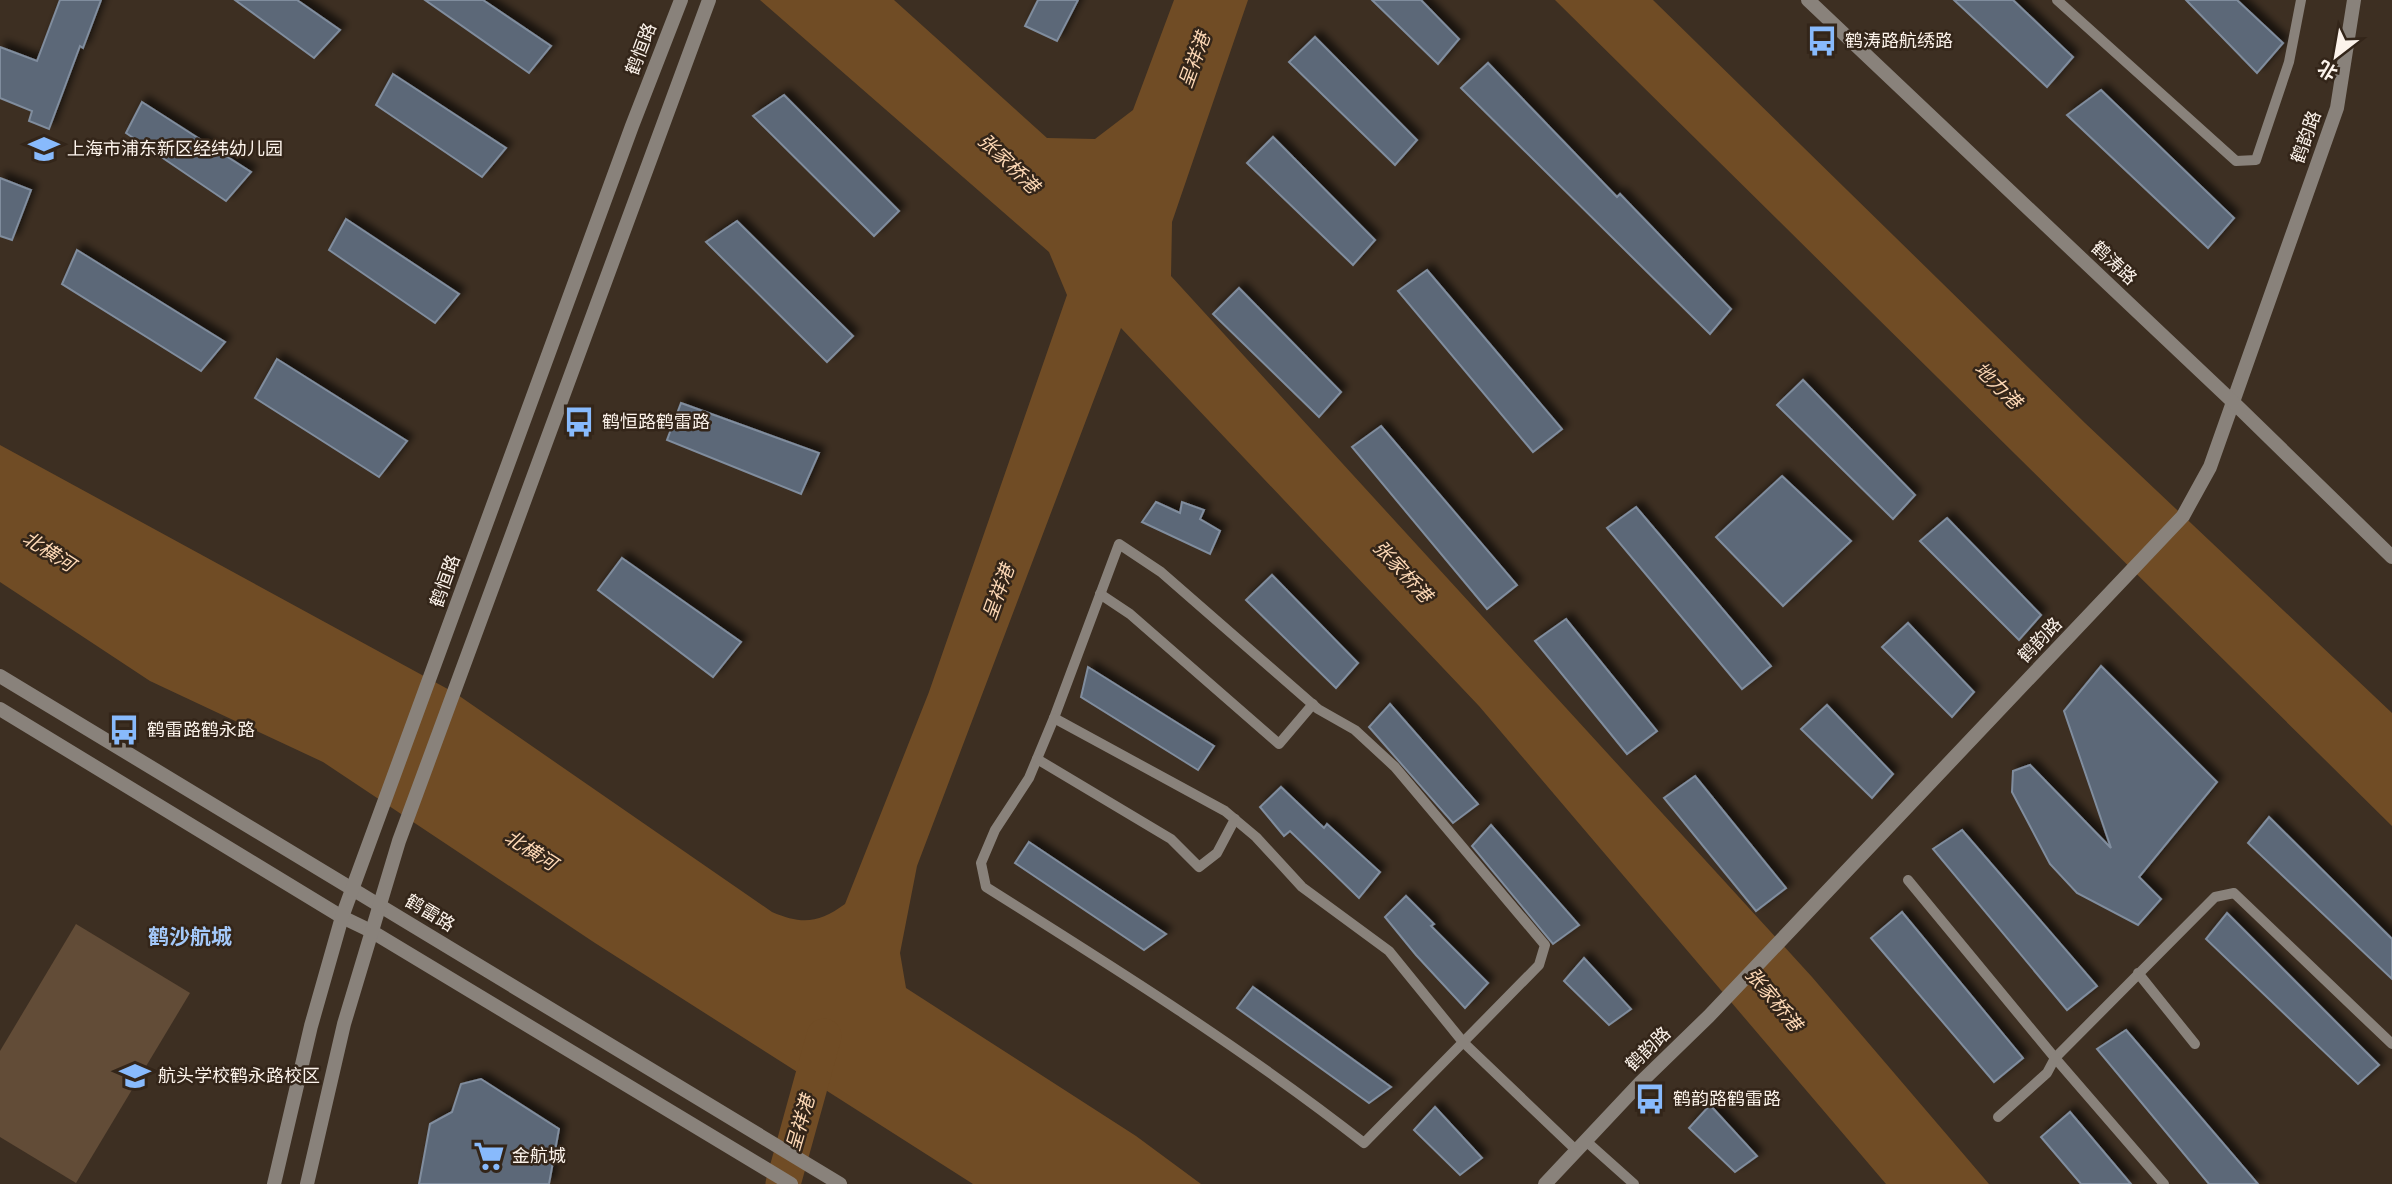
<svg xmlns="http://www.w3.org/2000/svg" width="2392" height="1184" font-family="Rubik,'Noto Sans SC',sans-serif">
  <defs>
    <filter id="shadow"><feDropShadow dx="5.5" dy="-5.5" stdDeviation="3.5" flood-color="#0009"/></filter>
  </defs>
  <rect width="100%" height="100%" fill="#3d2f22"/>
  <polygon fill="#624c37" points="76,924 190,993 76,1183 0,1137 0,1051"/>
  <g fill="#704c25">
    <path d="M760,0h134l153,138 48,1 38,-29 41,-110h74l-76,222 -1,54 641,701 177,207h-103l-407,-478 -358,-378 -204,538 -17,87 6,35 230,148 65,48h-228l-378,-241 -272,-181 -173,-81 -150,-99v-137l455,248 317,219c30,13 47,11 73,-8l84,-212 138,-397 -18,-43z"/>
    <polygon points="1555,0 1653,0 2085,423 2392,713 2392,826"/>
  </g>
  <g fill="none" stroke-linecap="round" stroke-linejoin="round">
    <polyline stroke="#704c25" stroke-width="35" points="783,1184 824,1036"/>
  </g>
  <g fill="#5b6878" stroke="#808d9e" stroke-width="2" filter="url(#shadow)">
    <polygon points="60,0 101,0 83,48 80,46 49,129 29,121 32,111 0,98 0,47 37,61"/>
    <polygon points="235,0 297,0 340,30 314,58"/>
    <polygon points="425,0 483,0 551,46 529,73"/>
    <polygon points="1038,0 1078,0 1057,41 1025,26"/>
    <polygon points="1372,0 1421,0 1459,39 1438,64"/>
    <polygon points="1954,0 2013,0 2073,57 2047,87"/>
    <polygon points="2186,0 2237,0 2283,43 2257,73"/>
    <polygon points="1315,37 1417,140 1395,165 1289,62"/>
    <polygon points="1488,63 1617,197 1620,194 1731,309 1710,334 1461,88"/>
    <polygon points="393,74 506,148 482,177 376,105"/>
    <polygon points="2101,90 2234,218 2208,248 2067,115"/>
    <polygon points="784,95 899,211 874,236 753,116"/>
    <polygon points="142,102 251,172 226,201 126,133"/>
    <polygon points="1273,137 1375,240 1353,265 1247,163"/>
    <polygon points="0,178 31,190 12,240 0,236"/>
    <polygon points="346,219 459,294 435,323 329,250"/>
    <polygon points="737,221 853,336 827,362 706,242"/>
    <polygon points="77,250 225,342 201,371 62,284"/>
    <polygon points="1427,270 1562,429 1533,452 1398,291"/>
    <polygon points="1239,288 1341,392 1319,417 1213,314"/>
    <polygon points="277,359 407,441 379,477 255,398"/>
    <polygon points="1803,380 1915,495 1893,519 1777,405"/>
    <polygon points="681,403 819,453 801,494 667,440"/>
    <polygon points="1381,426 1517,585 1487,609 1352,447"/>
    <polygon points="1782,476 1851,541 1783,606 1716,537"/>
    <polygon points="1156,502 1180,513 1182,502 1204,510 1200,519 1220,531 1210,554 1142,522"/>
    <polygon points="1636,507 1771,666 1742,689 1607,528"/>
    <polygon points="1947,518 2041,615 2019,640 1920,541"/>
    <polygon points="622,558 741,642 713,677 598,590"/>
    <polygon points="1272,575 1358,663 1336,688 1246,600"/>
    <polygon points="1566,619 1657,731 1627,754 1535,641"/>
    <polygon points="1908,623 1974,692 1952,717 1882,647"/>
    <polygon points="2101,666 2217,782 2139,877 2161,899 2138,925 2077,893 2050,864 2012,792 2013,771 2030,765 2111,848 2064,711"/>
    <polygon points="1088,667 1214,746 1198,770 1081,697"/>
    <polygon points="1390,704 1478,804 1453,823 1369,727"/>
    <polygon points="1827,705 1893,774 1872,798 1801,729"/>
    <polygon points="1695,776 1786,888 1756,911 1664,798"/>
    <polygon points="1281,787 1324,828 1327,824 1380,872 1359,898 1290,831 1284,836 1260,807"/>
    <polygon points="2269,817 2392,939 2392,979 2248,843"/>
    <polygon points="1491,825 1579,925 1553,944 1472,846"/>
    <polygon points="1962,830 2097,986 2067,1010 1933,849"/>
    <polygon points="1029,842 1166,934 1144,950 1015,863"/>
    <polygon points="1406,896 1434,924 1431,926 1488,983 1465,1008 1416,955 1385,917"/>
    <polygon points="1902,912 2023,1058 1994,1082 1871,938"/>
    <polygon points="2227,913 2379,1065 2358,1084 2206,939"/>
    <polygon points="1584,958 1631,1009 1609,1025 1564,981"/>
    <polygon points="1253,987 1391,1087 1369,1103 1237,1008"/>
    <polygon points="2126,1030 2258,1184 2209,1184 2097,1049"/>
    <polygon points="481,1079 559,1129 549,1184 419,1184 430,1124 452,1112 461,1084"/>
    <polygon points="1710,1105 1757,1156 1735,1172 1689,1128"/>
    <polygon points="1435,1107 1482,1158 1460,1175 1414,1130"/>
    <polygon points="2070,1112 2131,1184 2081,1184 2041,1137"/>
  </g>
  <g fill="none" stroke-linecap="round" stroke-linejoin="round">
    <g stroke="#89827b" stroke-width="10">
      <polyline points="2057,0 2236,161 2256,160 2289,62 2301,0"/>
      <path d="M1119,544l42,28 157,137 37,21 40,37 150,178 -6,20 -175,178c-120,-94 -249,-175 -378,-256l-5,-24 14,-33 34,-52 25,-60z"/>
      <polyline points="1100,594 1130,614 1279,744 1313,704"/>
      <polyline points="1054,718 1225,811 1256,837 1302,887 1389,951 1463,1042 1577,1151"/>
      <polyline points="1037,759 1171,839 1199,867 1217,853 1235,819"/>
      <polyline points="1908,880 2055,1058 2164,1184"/>
      <polyline points="2138,973 2195,1044"/>
      <polyline points="1998,1117 2047,1073 2055,1058 2215,897 2234,893 2392,1044"/>
      <polyline points="1587,1142 1634,1184"/>
    </g>
    <polyline stroke="#89827b" stroke-width="14" points="1545,1184 1640,1083 1709,1016 2183,516 2210,467 2337,108 2354,0"/>
    <g stroke="#89827b" stroke-width="14">
      <polyline points="1808,0 2233,402 2392,557"/>
      <polyline points="0,676 840,1184"/>
      <polyline points="0,709 342,917 371,931 791,1184"/>
      <polyline points="274,1184 311,1026 342,917 632,126 681,0"/>
      <polyline points="307,1184 344,1024 399,841 709,0"/>
    </g>
  </g>
  <defs>
    <g id="bus-bare" transform="scale(2.415)"><path d="M-5-6H5V4H4V6H2V4H-2V6H-4V4H-5ZM-3.5-4V0h7V-4ZM-3.5 1.2v1.5H-2V1.2ZM2 1.2v1.5H3.5V1.2Z" fill="#88bafc" stroke="#332519" stroke-width="2.5" paint-order="stroke"/></g>
    <g id="school-bare" transform="scale(2.415)"><path d="M0-5L7-2L0 1L-7-2ZM-4 1L0 2.5L4 1V4Q0 6-4 4Z" fill="#88bafc" stroke="#332519" stroke-width="2.5" paint-order="stroke"/></g>
    <g id="supermarket-bare" transform="scale(2.415)"><path d="M-6-5.5h2.5l.6 2H6L4.5 2H-2.5L-4.4-4H-6ZM-1.5 3.2a1.3 1.3 0 1 0 .1 0ZM3 3.2a1.3 1.3 0 1 0 .1 0Z" fill="#88bafc" stroke="#332519" stroke-width="2.5" paint-order="stroke"/></g>
  </defs>
  <g fill-rule="evenodd">
    <use href="#bus-bare" x="1822" y="41"/>
    <use href="#school-bare" x="44" y="149"/>
    <use href="#bus-bare" x="579" y="422"/>
    <use href="#bus-bare" x="124" y="730"/>
    <use href="#school-bare" x="135" y="1076"/>
    <use href="#bus-bare" x="1650" y="1099"/>
    <use href="#supermarket-bare" x="489" y="1156"/>
  </g>
  <g text-anchor="middle" stroke-width="5" stroke-linejoin="round" paint-order="stroke">
    <g font-size="18" fill="#fcf3eb" stroke="#332519" text-anchor="start">
      <text x="1845" y="47">鹤涛路航绣路</text>
      <text x="67" y="155">上海市浦东新区经纬幼儿园</text>
      <text x="602" y="428">鹤恒路鹤雷路</text>
      <text x="147" y="736">鹤雷路鹤永路</text>
      <text x="158" y="1082">航头学校鹤永路校区</text>
      <text x="1673" y="1105">鹤韵路鹤雷路</text>
      <text x="512" y="1162">金航城</text>
    </g>
    <g font-size="18" fill="#fcf3eb" stroke="#332519">
      <text transform="translate(641 49) rotate(-69)" y="6">鹤恒路</text>
      <text transform="translate(2306 137) rotate(-70)" y="6">鹤韵路</text>
      <text transform="translate(2114 263) rotate(43)" y="6">鹤涛路</text>
      <text transform="translate(445 581) rotate(-70)" y="6">鹤恒路</text>
      <text transform="translate(2040 640) rotate(-46)" y="6">鹤韵路</text>
      <text transform="translate(430 913) rotate(31)" y="6">鹤雷路</text>
      <text transform="translate(1648 1049) rotate(-44)" y="6">鹤韵路</text>
    </g>
    <g font-size="19" font-style="italic" fill="#fed9b6" stroke="#332519">
      <text transform="translate(1194 60) rotate(-70)" y="7">呈祥港</text>
      <text transform="translate(1009 163) rotate(44)" y="7">张家桥港</text>
      <text transform="translate(1998 385) rotate(44)" y="7">地力港</text>
      <text transform="translate(49 551) rotate(32)" y="7">北横河</text>
      <text transform="translate(1403 571) rotate(47)" y="7">张家桥港</text>
      <text transform="translate(998 592) rotate(-70)" y="7">呈祥港</text>
      <text transform="translate(531 850) rotate(32)" y="7">北横河</text>
      <text transform="translate(1774 999) rotate(50)" y="7">张家桥港</text>
      <text transform="translate(800 1123) rotate(-74)" y="7">呈祥港</text>
    </g>
    <g font-size="21" font-weight="bold" fill="#a4c9fa" stroke="#332519">
      <text x="190" y="944">鹤沙航城</text>
    </g>
  </g>
  <g transform="translate(2336 56) rotate(211)" stroke="#332519" stroke-width="5" paint-order="stroke">
  <path d="M0-5L12 26L0 18L-12 26Z" fill="#fcf3eb"/>
  <text y="-10" font-size="19" font-weight="bold" text-anchor="middle" fill="#fcf3eb">北</text>
  </g>
</svg>
